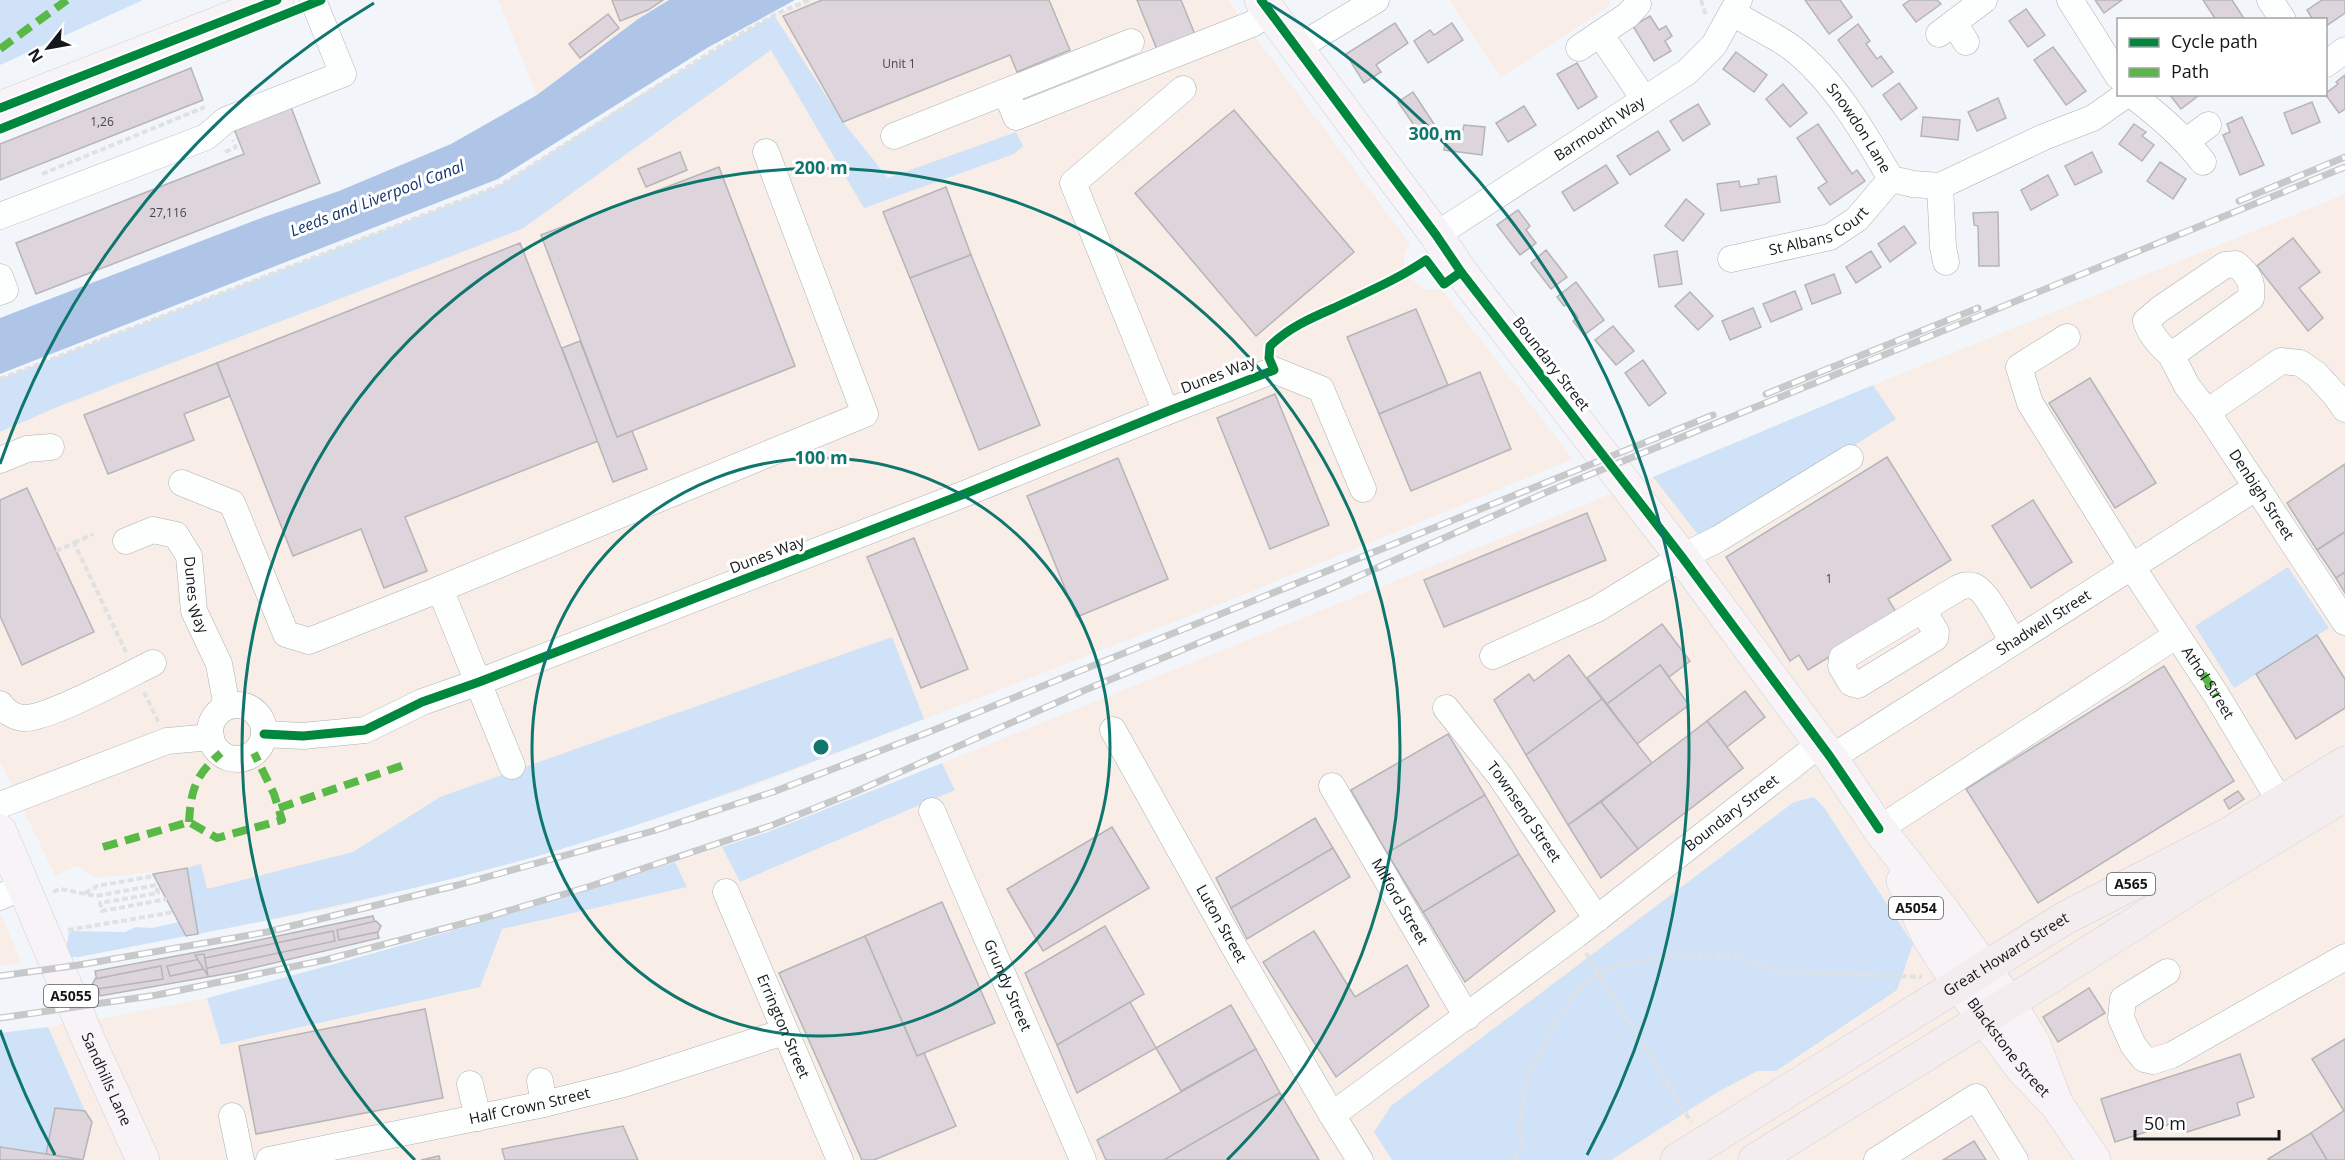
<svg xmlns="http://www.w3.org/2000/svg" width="2345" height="1160" font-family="'Open Sans',sans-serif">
  <rect width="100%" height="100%" fill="#f2f6fa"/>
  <g fill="#f8eee7">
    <polygon points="498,0 669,0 638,19 537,95"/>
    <polygon points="813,0 1228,0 1410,244 1404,253 1404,266 1411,279 1424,289 1442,290 1573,459 1243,595 748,788 548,853 343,906 198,934 187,868 97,878 76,866 55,876 0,761 0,379 501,185 733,38 774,15"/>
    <polygon points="1450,0 1608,0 1611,5 1501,77"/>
    <polygon points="2345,194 2345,1160 0,1160 0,1147 46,1154 55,1108 85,1111 48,1027 80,1019 105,1018 207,998 221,1045 480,987 502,929 687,887 675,862 722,847 741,882 955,790 942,763 1653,477 1873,385"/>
    <polygon points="0,912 22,963 0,966"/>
  </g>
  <g fill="#cfe2f7">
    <polygon points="0,0 143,0 0,65"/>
    <polygon points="774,15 843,122 888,178 1016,132 1023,146 1014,154 864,208 771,50 522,229 62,405 0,432 0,379 501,185 639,96"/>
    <polygon points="1873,385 1896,419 1703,541 1653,477"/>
    <polygon points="2288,567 2329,628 2234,688 2195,626"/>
    <path d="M892,637l32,82c-124,48 -248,96 -376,134 -115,33 -232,58 -350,81l-11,-66 14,-4 6,25 146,-37 87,-55z"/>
    <polygon points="942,763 955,790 740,882 722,847 768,832"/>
    <polygon points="1814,797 1825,809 1913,944 1897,990 1776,1071 1757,1071 1716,1093 1611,1160 1392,1160 1374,1132 1391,1106 1794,802"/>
    <path d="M675,862l12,25 -185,42 -22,58 -259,58 -14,-47c157,-41 313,-85 468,-136z"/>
    <polygon points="179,922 186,936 79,957 72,957 66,947 69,933 73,931 125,932 136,927 152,928"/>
    <polygon points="48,1027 85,1111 46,1154 0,1147 0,1033"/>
  </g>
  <polygon fill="#afc5e8" points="669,0 795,0 707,48 498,179 0,374 0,318 264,217 339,191 451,144 537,95 638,19"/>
  <g fill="#ded5dc" stroke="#b5b5b7" stroke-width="1.5">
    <polygon points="612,0 663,0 648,10 620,21"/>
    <polygon points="822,0 1049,0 1070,50 1017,72 1010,55 843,122 783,16"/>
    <polygon points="1137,0 1181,0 1196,37 1158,52"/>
    <polygon points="1805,0 1840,0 1852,17 1829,34"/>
    <polygon points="1910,0 1937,0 1941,4 1916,22 1903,5"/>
    <polygon points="2095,0 2122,0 2104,13"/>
    <polygon points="2203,0 2232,0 2245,20 2216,20"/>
    <polygon points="2322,0 2345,0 2345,13 2326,26 2326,20 2313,20 2307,10"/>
    <polygon points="2026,9 2045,35 2028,47 2009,21"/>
    <polygon points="608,14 619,28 580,58 569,44"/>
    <polygon points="1650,16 1659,30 1666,26 1672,36 1665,41 1671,51 1654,61 1633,26"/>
    <polygon points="1395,23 1408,43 1376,65 1381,72 1364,83 1346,54"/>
    <polygon points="1452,23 1463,40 1428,63 1414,41 1430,30 1434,35"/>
    <polygon points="1858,24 1870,41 1866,44 1877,59 1881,56 1893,72 1872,87 1838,40"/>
    <polygon points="2053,47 2086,91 2066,105 2034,60"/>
    <polygon points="1736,52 1767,75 1754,92 1723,69"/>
    <polygon points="1577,63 1597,97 1578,109 1557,74"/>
    <polygon points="191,68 203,100 0,180 0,144"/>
    <polygon points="2345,75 2345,109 2339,113 2325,94 2338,84 2336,82"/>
    <polygon points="1899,83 1917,108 1901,120 1883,95"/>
    <polygon points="1783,84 1807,113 1790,127 1766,99"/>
    <polygon points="1413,92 1434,124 1420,134 1398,102"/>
    <polygon points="2169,94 2197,94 2198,96 2181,109"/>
    <polygon points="1998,98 2006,118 1977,131 1968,112"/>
    <polygon points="2312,102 2320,122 2292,134 2284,113"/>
    <polygon points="1698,104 1710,124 1683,141 1670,121"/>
    <polygon points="1524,106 1536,125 1508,142 1496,123"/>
    <polygon points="291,107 320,183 36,294 16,243 244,154 234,129"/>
    <polygon points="1234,110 1354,252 1256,336 1135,193"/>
    <polygon points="1923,117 1960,120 1958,140 1921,136"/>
    <polygon points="2242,117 2264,165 2240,175 2223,135 2230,132 2227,124"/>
    <polygon points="1818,124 1852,174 1857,170 1865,181 1830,205 1818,188 1827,182 1797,138"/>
    <polygon points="2134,124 2146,132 2142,136 2154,145 2142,161 2119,144"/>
    <polygon points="1464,125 1485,127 1482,155 1444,150 1447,128 1463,130"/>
    <polygon points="1658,131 1670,150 1630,175 1617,156"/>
    <polygon points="680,152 687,170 646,187 638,169"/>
    <polygon points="2092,152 2102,172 2075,185 2065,166"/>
    <polygon points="2160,162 2186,179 2173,199 2147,181"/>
    <polygon points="1606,165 1618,183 1574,211 1562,192"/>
    <polygon points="719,167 795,366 617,437 541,235"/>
    <polygon points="2048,175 2058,195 2031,210 2021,190"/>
    <polygon points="1776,176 1780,202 1721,211 1717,184 1739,181 1740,187 1759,184 1758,179"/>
    <polygon points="946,187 971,255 910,278 883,212"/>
    <polygon points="1686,199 1704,214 1683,241 1665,226"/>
    <polygon points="1518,210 1530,226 1526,230 1536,243 1520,255 1497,225"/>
    <polygon points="1998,212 1999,266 1979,266 1978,226 1974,225 1973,213"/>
    <polygon points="1904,226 1916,243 1890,262 1878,244"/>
    <polygon points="2293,238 2320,272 2299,288 2323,318 2308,331 2257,266"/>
    <polygon points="520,243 598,441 405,517 427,571 384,588 361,529 293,556 217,363"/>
    <polygon points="1546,250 1567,277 1551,289 1531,263"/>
    <polygon points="1677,251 1682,284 1659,287 1654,255"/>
    <polygon points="1871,251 1881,267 1856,283 1846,267"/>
    <polygon points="971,255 1040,425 979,450 910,278"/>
    <polygon points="1834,274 1841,293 1812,304 1805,285"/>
    <polygon points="1576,282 1604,320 1584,335 1573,321 1578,317 1567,304 1564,306 1557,297"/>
    <polygon points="1795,291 1802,309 1771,322 1763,304"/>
    <polygon points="1690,292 1713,316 1698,330 1675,306"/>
    <polygon points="1753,308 1761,327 1730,340 1722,321"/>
    <polygon points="1416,309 1448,385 1379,414 1347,337"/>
    <polygon points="1613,326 1634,351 1616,365 1595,340"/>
    <polygon points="580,341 617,437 632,431 647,469 613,482 562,348"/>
    <polygon points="1643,360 1666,393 1649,406 1625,373"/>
    <polygon points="217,363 230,396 184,414 194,440 108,474 84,415"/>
    <polygon points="1480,372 1511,449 1411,491 1379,414"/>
    <polygon points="2090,378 2156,483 2115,508 2049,403"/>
    <polygon points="1275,394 1329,525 1270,549 1217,418"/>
    <polygon points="1887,457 1951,560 1888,599 1898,615 1808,670 1799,655 1790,661 1726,557"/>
    <polygon points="1118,458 1168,579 1077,617 1027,496"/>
    <polygon points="2345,464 2345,532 2317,550 2287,503"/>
    <polygon points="27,488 94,632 22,665 0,616 0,500"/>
    <polygon points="2033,500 2072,562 2031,588 1992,526"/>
    <polygon points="1587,513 1606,560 1444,627 1424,580"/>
    <polygon points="2345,532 2345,572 2336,578 2317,550"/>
    <polygon points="914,538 968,669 921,688 867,557"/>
    <polygon points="2345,572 2345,593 2336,578"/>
    <polygon points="1662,624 1690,661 1669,677 1660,665 1607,704 1587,678"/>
    <polygon points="2317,635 2345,679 2345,708 2296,739 2256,674"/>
    <polygon points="1569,655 1602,699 1526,755 1494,700 1529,674 1534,681"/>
    <polygon points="1660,665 1689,705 1637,744 1607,704"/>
    <polygon points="2164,666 2234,781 2038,903 1966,789"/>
    <polygon points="1745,691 1765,717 1727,747 1707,721"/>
    <polygon points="1602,699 1652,763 1568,825 1526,755"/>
    <polygon points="1707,721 1743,768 1638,849 1601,802"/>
    <polygon points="1448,734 1485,795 1387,853 1351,790"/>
    <polygon points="2238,791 2244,799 2229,809 2224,800"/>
    <polygon points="1485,795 1519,854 1423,912 1387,853"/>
    <polygon points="1601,802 1638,849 1601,878 1568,825"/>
    <polygon points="1315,818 1333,848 1231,908 1216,878"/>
    <polygon points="1112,827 1149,888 1043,951 1007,889"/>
    <polygon points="1333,848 1350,877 1247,939 1231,908"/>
    <polygon points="1519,854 1555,911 1465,982 1423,912"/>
    <polygon points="187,868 198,934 186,936 153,874"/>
    <polygon points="942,902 995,1023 917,1056 865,936"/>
    <polygon points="373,916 379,938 236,972 100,996 95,971 235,945"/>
    <polygon points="376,921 381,926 378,932 339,940 337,930"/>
    <polygon points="1105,926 1144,994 1057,1045 1025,973"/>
    <polygon points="333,931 335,941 170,976 167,966"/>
    <polygon points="1314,931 1355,997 1407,965 1429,1006 1336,1077 1263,962"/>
    <polygon points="865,936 917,1056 924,1053 956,1126 874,1160 862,1160 779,973"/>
    <polygon points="204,954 208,976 195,955"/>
    <polygon points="161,966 163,979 97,989 92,985 95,979"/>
    <polygon points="2089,988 2105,1013 2058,1042 2043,1017"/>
    <polygon points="1130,1002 1156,1048 1077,1093 1057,1045"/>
    <polygon points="1231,1005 1256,1049 1181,1091 1156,1048"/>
    <polygon points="425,1009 443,1098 256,1134 239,1046"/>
    <polygon points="2345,1039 2345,1110 2344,1111 2312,1059"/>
    <polygon points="1256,1049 1280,1093 1164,1160 1106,1160 1097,1140"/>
    <polygon points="2240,1054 2254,1097 2237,1103 2240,1115 2187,1132 2183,1120 2115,1142 2101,1099"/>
    <polygon points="1280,1093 1319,1160 1164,1160"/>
    <polygon points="55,1108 85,1111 92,1122 83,1160 46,1154"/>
    <polygon points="2345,1110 2345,1160 2327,1160 2311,1133"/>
    <polygon points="623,1126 638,1160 505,1160 502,1149"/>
    <polygon points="2311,1133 2327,1160 2268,1160 2268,1159"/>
    <polygon points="1974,1141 1986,1160 1943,1160"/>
    <polygon points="0,1147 46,1154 83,1160 0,1160"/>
    <polygon points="439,1156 440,1160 421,1160"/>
  </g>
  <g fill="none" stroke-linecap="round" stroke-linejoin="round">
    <g stroke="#adb0b3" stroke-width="27">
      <g id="minor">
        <polyline points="2070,0 2118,76"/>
        <polyline points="2270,0 2283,20"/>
        <path id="s1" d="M1733,12c18,14 41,22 59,36 41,31 73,86 99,131l22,5 27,2 104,-49 49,-19 34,-24"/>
        <polyline points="1954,23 1966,42"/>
        <polyline points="1600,34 1644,99"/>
        <polyline points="1939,34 1984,0"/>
        <polyline points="1297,48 1376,0"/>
        <polyline points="1579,48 1628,15 1638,4"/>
        <polyline points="2326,64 2345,50"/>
        <polyline points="1006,92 1016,117 1252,24 1270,12"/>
        <path d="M2131,94c27,21 51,41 72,68"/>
        <polyline points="894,136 1131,42"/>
        <polyline points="2187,141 2208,125"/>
        <polyline points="1940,186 1943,247 1946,262"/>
        <polyline points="0,216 206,137 226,120 343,74 313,0"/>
        <path id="s2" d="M1436,235l251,-163 27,-27 25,-45"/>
        <path id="s3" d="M1731,259l99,-22 27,-18 34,-40"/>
        <polyline points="0,277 5,290 0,292"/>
        <path id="s4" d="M2067,337l-48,30 11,36 102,164 85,129 64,107"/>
        <path d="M2176,352l-7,1c-10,-8 -20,-21 -23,-32l14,-12 65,-44 11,-1c13,11 17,18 15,34l-75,54 -3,7 14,27 20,26"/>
        <path id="s5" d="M2345,409l-9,-13 -20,-22 -16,-11 -19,-2 -74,51 138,210"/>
        <polyline points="1166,412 1073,183 1183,89"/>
        <polyline points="0,460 27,449 51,447"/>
        <polyline points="182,483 232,503 286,634 309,641 440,589 512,766"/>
        <path id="s6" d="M126,541l27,-11 23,5 13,21 5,55 25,53 8,43"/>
        <polyline points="440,589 865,414 766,152"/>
        <path d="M1923,610l13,22 -1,6 -77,47 -7,-2 -10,-17 1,-8 116,-70c5,-2 9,-4 15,-2 13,3 32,43 40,56"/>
        <polyline points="1493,656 1597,609 1682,557 1718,539 1850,458"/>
        <path d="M0,704c4,7 14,13 23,14 24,2 105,-43 130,-55"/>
        <circle cx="237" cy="732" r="27"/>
        <path id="s7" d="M1446,708l54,68 97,143"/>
        <path id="s8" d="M1113,730l120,215 99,170"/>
        <polyline points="264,734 303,736 365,730 422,702 479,682 964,494 1166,412 1274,370 1321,389 1363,489"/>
        <path id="s9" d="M1831,758l426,-271"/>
        <path id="s10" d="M1332,786l135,231"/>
        <polyline points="0,805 167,741 211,737"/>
        <path id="s11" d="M932,811l151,349"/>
        <polyline points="1879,829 2177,635"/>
        <path id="s12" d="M726,892l114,268"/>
        <polyline points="0,897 24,886"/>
        <polyline points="2167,972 2123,999 2121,1018 2133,1045 2144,1059 2153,1061 2172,1055 2345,957"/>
        <polyline points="540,1081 544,1104"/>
        <polyline points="470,1084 478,1118"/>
        <polyline points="232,1116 241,1160"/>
        <path id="s13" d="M269,1160l275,-56 80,-20 160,-52"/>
        <path id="s14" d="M1360,1160l-28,-45 244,-180 244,-191"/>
        <polyline points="1877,1160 1976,1097 2015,1160"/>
      </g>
    </g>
    <g stroke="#d0d2d4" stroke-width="34">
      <g id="major">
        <polyline points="1261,0 1436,235 1461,272 1682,557 1831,758 1879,829 1944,912 2009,1003 2034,1044 2057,1105"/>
        <polyline points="0,108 277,0"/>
        <path id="s15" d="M0,831l89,210 54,119"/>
        <path id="s16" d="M1903,881l25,55 30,47 66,88 33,34 37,55"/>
      </g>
    </g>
    <g stroke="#d0d2d4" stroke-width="34">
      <g id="highway">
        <path id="s17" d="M1677,1160l388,-242 162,-83 118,-72"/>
        <polyline points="1755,1160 2009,1003 2197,884 2345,795"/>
      </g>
    </g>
    <g stroke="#dfe1e2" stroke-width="4" stroke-dasharray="6 3" stroke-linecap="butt">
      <polyline points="1701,0 1706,16"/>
      <polyline points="225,152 236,147 233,140"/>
      <polyline points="42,174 205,107"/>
      <polyline points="0,379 501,185 733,38 774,15 809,0"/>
      <polyline points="74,543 93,534"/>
      <polyline points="56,551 74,543 126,652"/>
      <polyline points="144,692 159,723"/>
      <polyline points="53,892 60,889 96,896 156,885 158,893 100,903 102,911 167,899"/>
      <polyline points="85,893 97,886 154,876"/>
      <polyline points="68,930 174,912"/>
      <polyline points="1586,953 1691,1122"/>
      <polyline points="1514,1160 1523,1145 1519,1130 1527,1078 1557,1020 1577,991 1599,973 1624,964 1678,955 1735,955 1774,971 1922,977"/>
    </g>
    <use href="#minor" stroke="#fdfefe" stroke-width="26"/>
    <use href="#major" stroke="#f7f3f6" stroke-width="33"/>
    <use href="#highway" stroke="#f4edf0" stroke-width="33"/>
    <g stroke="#c7c8c9" stroke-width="7">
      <g id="rail">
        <polyline points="2239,201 2345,157"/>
        <polyline points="1766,394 1978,308"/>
        <polyline points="0,976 79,965 267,932 458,885 653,831 773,792 929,732 1713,415"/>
        <polyline points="0,1018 157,995 325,960 484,918 591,886 770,826 855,792 1085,690 1332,588 1547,492 2345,167"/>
      </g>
    </g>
    <use href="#rail" stroke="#fff" stroke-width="4.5" stroke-dasharray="14" stroke-linecap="butt"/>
    <g stroke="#58b947" stroke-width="8" stroke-dasharray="15 8" stroke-linecap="butt">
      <polyline points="0,49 67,0"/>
      <polyline points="2203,674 2217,696"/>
      <polyline points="279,808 404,765"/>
      <path d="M189,822c2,-32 6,-47 32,-69"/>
      <polyline points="103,847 189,822 217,838 282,820 274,794 254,753"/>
    </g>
    <g stroke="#fff" stroke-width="13">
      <g id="cycleway">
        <polyline points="1261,0 1436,235 1461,272 1682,557 1831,758 1879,829"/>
        <polyline points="0,108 277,0"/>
        <polyline points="0,129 321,0"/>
        <path d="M264,734l39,2 62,-6 57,-28 57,-20 485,-188 202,-82 108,-42 -5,-12 1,-12c18,-18 41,-28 64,-38 31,-15 63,-28 92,-48l18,24 17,-12"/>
      </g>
    </g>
    <use href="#cycleway" stroke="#00873e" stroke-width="9"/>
  </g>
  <g fill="none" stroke="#0f766e" stroke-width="3">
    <circle cx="821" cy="747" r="289"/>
    <path d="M415 1160A579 579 0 1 1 1227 1160"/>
    <path d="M55 1155A868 868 0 0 1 0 1030M0 464A868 868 0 0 1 374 3M1268 3A868 868 0 0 1 1587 1155"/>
  </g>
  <g text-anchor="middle" stroke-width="6" stroke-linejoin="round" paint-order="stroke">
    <g font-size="12" fill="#47474b">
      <text x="899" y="68">Unit 1</text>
      <text x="102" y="126">1,26</text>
      <text x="168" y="217">27,116</text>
      <text x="1829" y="583">1</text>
    </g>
    <g fill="#fff" stroke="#5b5d5f" stroke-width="1.5">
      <rect x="2107" y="873" width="48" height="22" rx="4.5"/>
      <rect x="1889" y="897" width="54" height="22" rx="4.5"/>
      <rect x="44" y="985" width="54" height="22" rx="4.5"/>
    </g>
    <g font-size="14" font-weight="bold" fill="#15181b">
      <text x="2131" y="889">A565</text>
      <text x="1916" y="913">A5054</text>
      <text x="71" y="1001">A5055</text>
    </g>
    <g font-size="15" fill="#15181b" stroke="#fff">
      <text dy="5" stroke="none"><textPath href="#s2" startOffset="195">Barmouth Way</textPath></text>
      <text dy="5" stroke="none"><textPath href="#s1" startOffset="174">Snowdon Lane</textPath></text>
      <text dy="5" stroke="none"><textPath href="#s3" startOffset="93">St Albans Court</textPath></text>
      <text transform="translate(1551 364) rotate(52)" y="5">Boundary Street</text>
      <text transform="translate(1218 375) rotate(-21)" y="5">Dunes Way</text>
      <text dy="5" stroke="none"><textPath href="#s5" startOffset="273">Denbigh Street</textPath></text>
      <text transform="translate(767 555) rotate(-21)" y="5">Dunes Way</text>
      <text dy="5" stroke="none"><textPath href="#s6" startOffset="117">Dunes Way</textPath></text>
      <text dy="5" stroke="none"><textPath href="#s9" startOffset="252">Shadwell Street</textPath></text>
      <text dy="5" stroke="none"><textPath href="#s4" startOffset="426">Athol Street</textPath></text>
      <text dy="5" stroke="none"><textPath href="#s7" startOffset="130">Townsend Street</textPath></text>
      <text dy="5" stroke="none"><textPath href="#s14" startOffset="554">Boundary Street</textPath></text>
      <text dy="5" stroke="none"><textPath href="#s10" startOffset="134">Milford Street</textPath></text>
      <text dy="5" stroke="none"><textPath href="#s8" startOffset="222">Luton Street</textPath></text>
      <text dy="5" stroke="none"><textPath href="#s17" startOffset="388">Great Howard Street</textPath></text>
      <text dy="5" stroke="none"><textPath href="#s11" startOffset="190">Grundy Street</textPath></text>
      <text dy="5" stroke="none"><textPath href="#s12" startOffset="146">Errington Street</textPath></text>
      <text dy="5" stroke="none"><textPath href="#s16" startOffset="198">Blackstone Street</textPath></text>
      <text dy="5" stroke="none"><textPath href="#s15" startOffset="270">Sandhills Lane</textPath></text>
      <text dy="5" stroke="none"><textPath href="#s13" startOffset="266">Half Crown Street</textPath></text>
    </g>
    <g font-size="16" font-style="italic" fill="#153771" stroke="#fff">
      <text transform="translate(377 198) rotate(-21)" y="6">Leeds and Liverpool Canal</text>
    </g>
  </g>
  <circle cx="821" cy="747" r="9" fill="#0f766e" stroke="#fff" stroke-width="3"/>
  <g font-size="18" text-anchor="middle" font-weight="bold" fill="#0f766e" stroke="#fff" stroke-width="6" stroke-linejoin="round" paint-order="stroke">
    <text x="1435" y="140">300 m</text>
    <text x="821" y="174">200 m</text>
    <text x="821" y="464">100 m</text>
  </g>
  <rect x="2117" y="18" width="210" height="78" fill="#ffffff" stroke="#a1a3a4" stroke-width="1.5"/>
  <rect x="2129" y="38" width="30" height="9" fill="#00873e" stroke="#a1a3a4" stroke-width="1.5"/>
  <text x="2171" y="48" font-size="18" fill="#15181b">Cycle path</text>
  <rect x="2129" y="68" width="30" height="9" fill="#58b947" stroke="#a1a3a4" stroke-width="1.5"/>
  <text x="2171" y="78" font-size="18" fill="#15181b">Path</text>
  <g transform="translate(48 48) rotate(239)" stroke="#ffffff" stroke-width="4.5" paint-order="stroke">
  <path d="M0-4.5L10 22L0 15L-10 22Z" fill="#15181b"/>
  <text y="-9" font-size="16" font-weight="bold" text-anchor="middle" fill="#15181b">N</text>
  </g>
  <path d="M2135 1130v9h144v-9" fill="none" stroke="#15181b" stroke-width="3"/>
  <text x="2144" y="1130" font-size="18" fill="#15181b" stroke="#ffffff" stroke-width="4.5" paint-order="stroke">50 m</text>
</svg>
